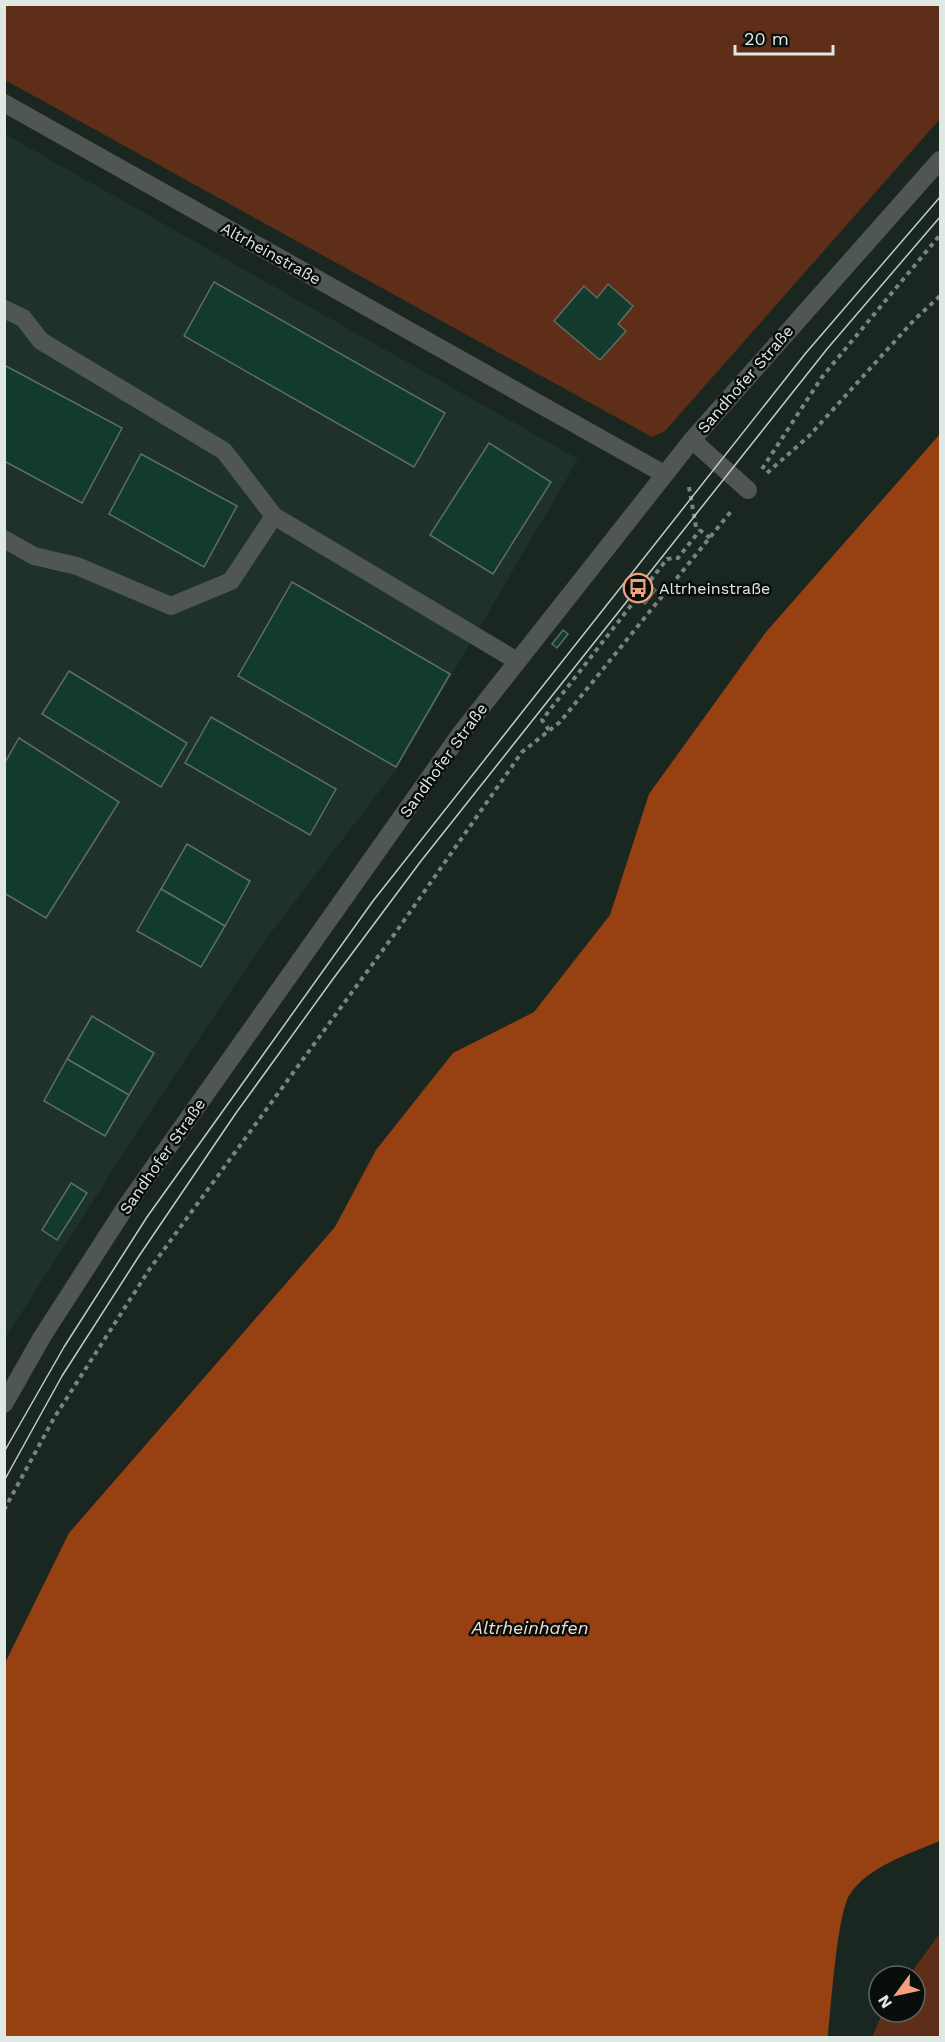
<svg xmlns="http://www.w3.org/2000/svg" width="945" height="2042" font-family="'Work Sans',sans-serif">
  <rect width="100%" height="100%" fill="#1a2721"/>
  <polygon fill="#1e322a" points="5,134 578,459 398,767 266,939 152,1109 5,1338"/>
  <g fill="#5e2e18">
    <polygon points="5,5 940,5 940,119 665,431 652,437 5,80"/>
    <polygon points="940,1933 940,2037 872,2037 883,2012 915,2012 915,1976 909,1976"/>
  </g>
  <path fill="#974012" d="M940,434v1407c-29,12 -71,25 -90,53 -13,19 -19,114 -22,141l-2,3 -821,-1v-374l64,-130 266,-306 41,-77 77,-97 81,-41 76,-97 39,-121 117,-162z"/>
  <g fill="#133b2d" stroke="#5e6d67" stroke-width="1.5">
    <polygon points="214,282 445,413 414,467 184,336"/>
    <polygon points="608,284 633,306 618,324 626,331 600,360 554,321 584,286 597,298"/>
    <polygon points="4,365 122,428 82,503 4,461"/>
    <polygon points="489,443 551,482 493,574 430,535"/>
    <polygon points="141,454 237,506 204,567 109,514"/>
    <polygon points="292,582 450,674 396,767 238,676"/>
    <polygon points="651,586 656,590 645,604 640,600"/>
    <polygon points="563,630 568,634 557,648 552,644"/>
    <polygon points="69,671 187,743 161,787 42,714"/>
    <polygon points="211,717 336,789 310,835 185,763"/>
    <polygon points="19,738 119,802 46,918 4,893 4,764"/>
    <polygon points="187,844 250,881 225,926 161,889"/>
    <polygon points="161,889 225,926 201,967 137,931"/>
    <polygon points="92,1016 154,1053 129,1095 67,1059"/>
    <polygon points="67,1059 129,1095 105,1136 44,1101"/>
    <polygon points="71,1183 87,1193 57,1240 42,1230"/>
  </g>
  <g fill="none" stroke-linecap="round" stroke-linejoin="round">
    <g stroke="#7a847f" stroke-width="4" stroke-dasharray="4.5 4.5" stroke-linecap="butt">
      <polyline points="762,469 822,377 940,235"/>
      <polyline points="767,473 809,436 915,319 940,296"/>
      <polyline points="689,487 696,527 710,538"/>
      <polyline points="549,730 542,720 667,559 678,558 700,530"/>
      <polyline points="4,1510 54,1418 149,1270 396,932 522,752 560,722 733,509"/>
    </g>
    <g stroke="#505653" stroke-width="18">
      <polyline points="4,103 664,474"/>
      <polyline points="4,309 23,318 41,341 224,451 274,516 517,661"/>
      <polyline points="692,440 748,490"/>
      <polyline points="4,539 34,556 77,566 171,606 231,581 274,516"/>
      <polyline points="4,1404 42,1337 125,1208 461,733 692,440 940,160"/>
    </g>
    <g stroke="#c2cbc7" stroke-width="1.5">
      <polyline points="4,1452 64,1347 147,1217 373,901 805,354 940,197"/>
      <polyline points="4,1481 62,1376 139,1256 236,1113 333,979 421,861 827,349 940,217"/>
    </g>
  </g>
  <defs>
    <g id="bus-ring" transform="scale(1.5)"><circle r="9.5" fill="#090e0c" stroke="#f2a17e" stroke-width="1.5"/><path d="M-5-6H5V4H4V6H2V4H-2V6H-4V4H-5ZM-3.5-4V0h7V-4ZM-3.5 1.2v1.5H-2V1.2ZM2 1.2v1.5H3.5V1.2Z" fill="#f2a17e"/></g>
  </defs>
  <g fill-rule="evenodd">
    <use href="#bus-ring" x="638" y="588"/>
  </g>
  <g text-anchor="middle" stroke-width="5" stroke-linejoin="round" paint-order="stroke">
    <g font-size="16" fill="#e0e8e4" stroke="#090e0c">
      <text transform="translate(271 253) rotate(29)" y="6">Altrheinstraße</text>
      <text transform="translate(745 379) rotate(-49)" y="6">Sandhofer Straße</text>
      <text transform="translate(443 760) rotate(-54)" y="6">Sandhofer Straße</text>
      <text transform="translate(162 1156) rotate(-55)" y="6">Sandhofer Straße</text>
    </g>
    <g font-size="16" fill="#e0e8e4" stroke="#090e0c" text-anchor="start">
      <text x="659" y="594">Altrheinstraße</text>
    </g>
    <g font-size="18" font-style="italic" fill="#f5dbd1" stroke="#090e0c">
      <text x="530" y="1634">Altrheinhafen</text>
    </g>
  </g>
  <rect width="945" height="2042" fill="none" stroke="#e0e8e4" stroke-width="12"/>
  <g transform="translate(897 1994) rotate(237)"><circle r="28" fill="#090e0c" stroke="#5f6562" stroke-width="1.5"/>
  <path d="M0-4.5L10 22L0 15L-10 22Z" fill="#f2a17e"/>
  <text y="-9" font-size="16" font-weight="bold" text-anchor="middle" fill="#e0e8e4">N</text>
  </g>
  <path d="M735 45v9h98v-9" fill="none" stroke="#e0e8e4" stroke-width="3"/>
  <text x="744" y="45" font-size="18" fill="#e0e8e4" stroke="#090e0c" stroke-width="4.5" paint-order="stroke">20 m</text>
</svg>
